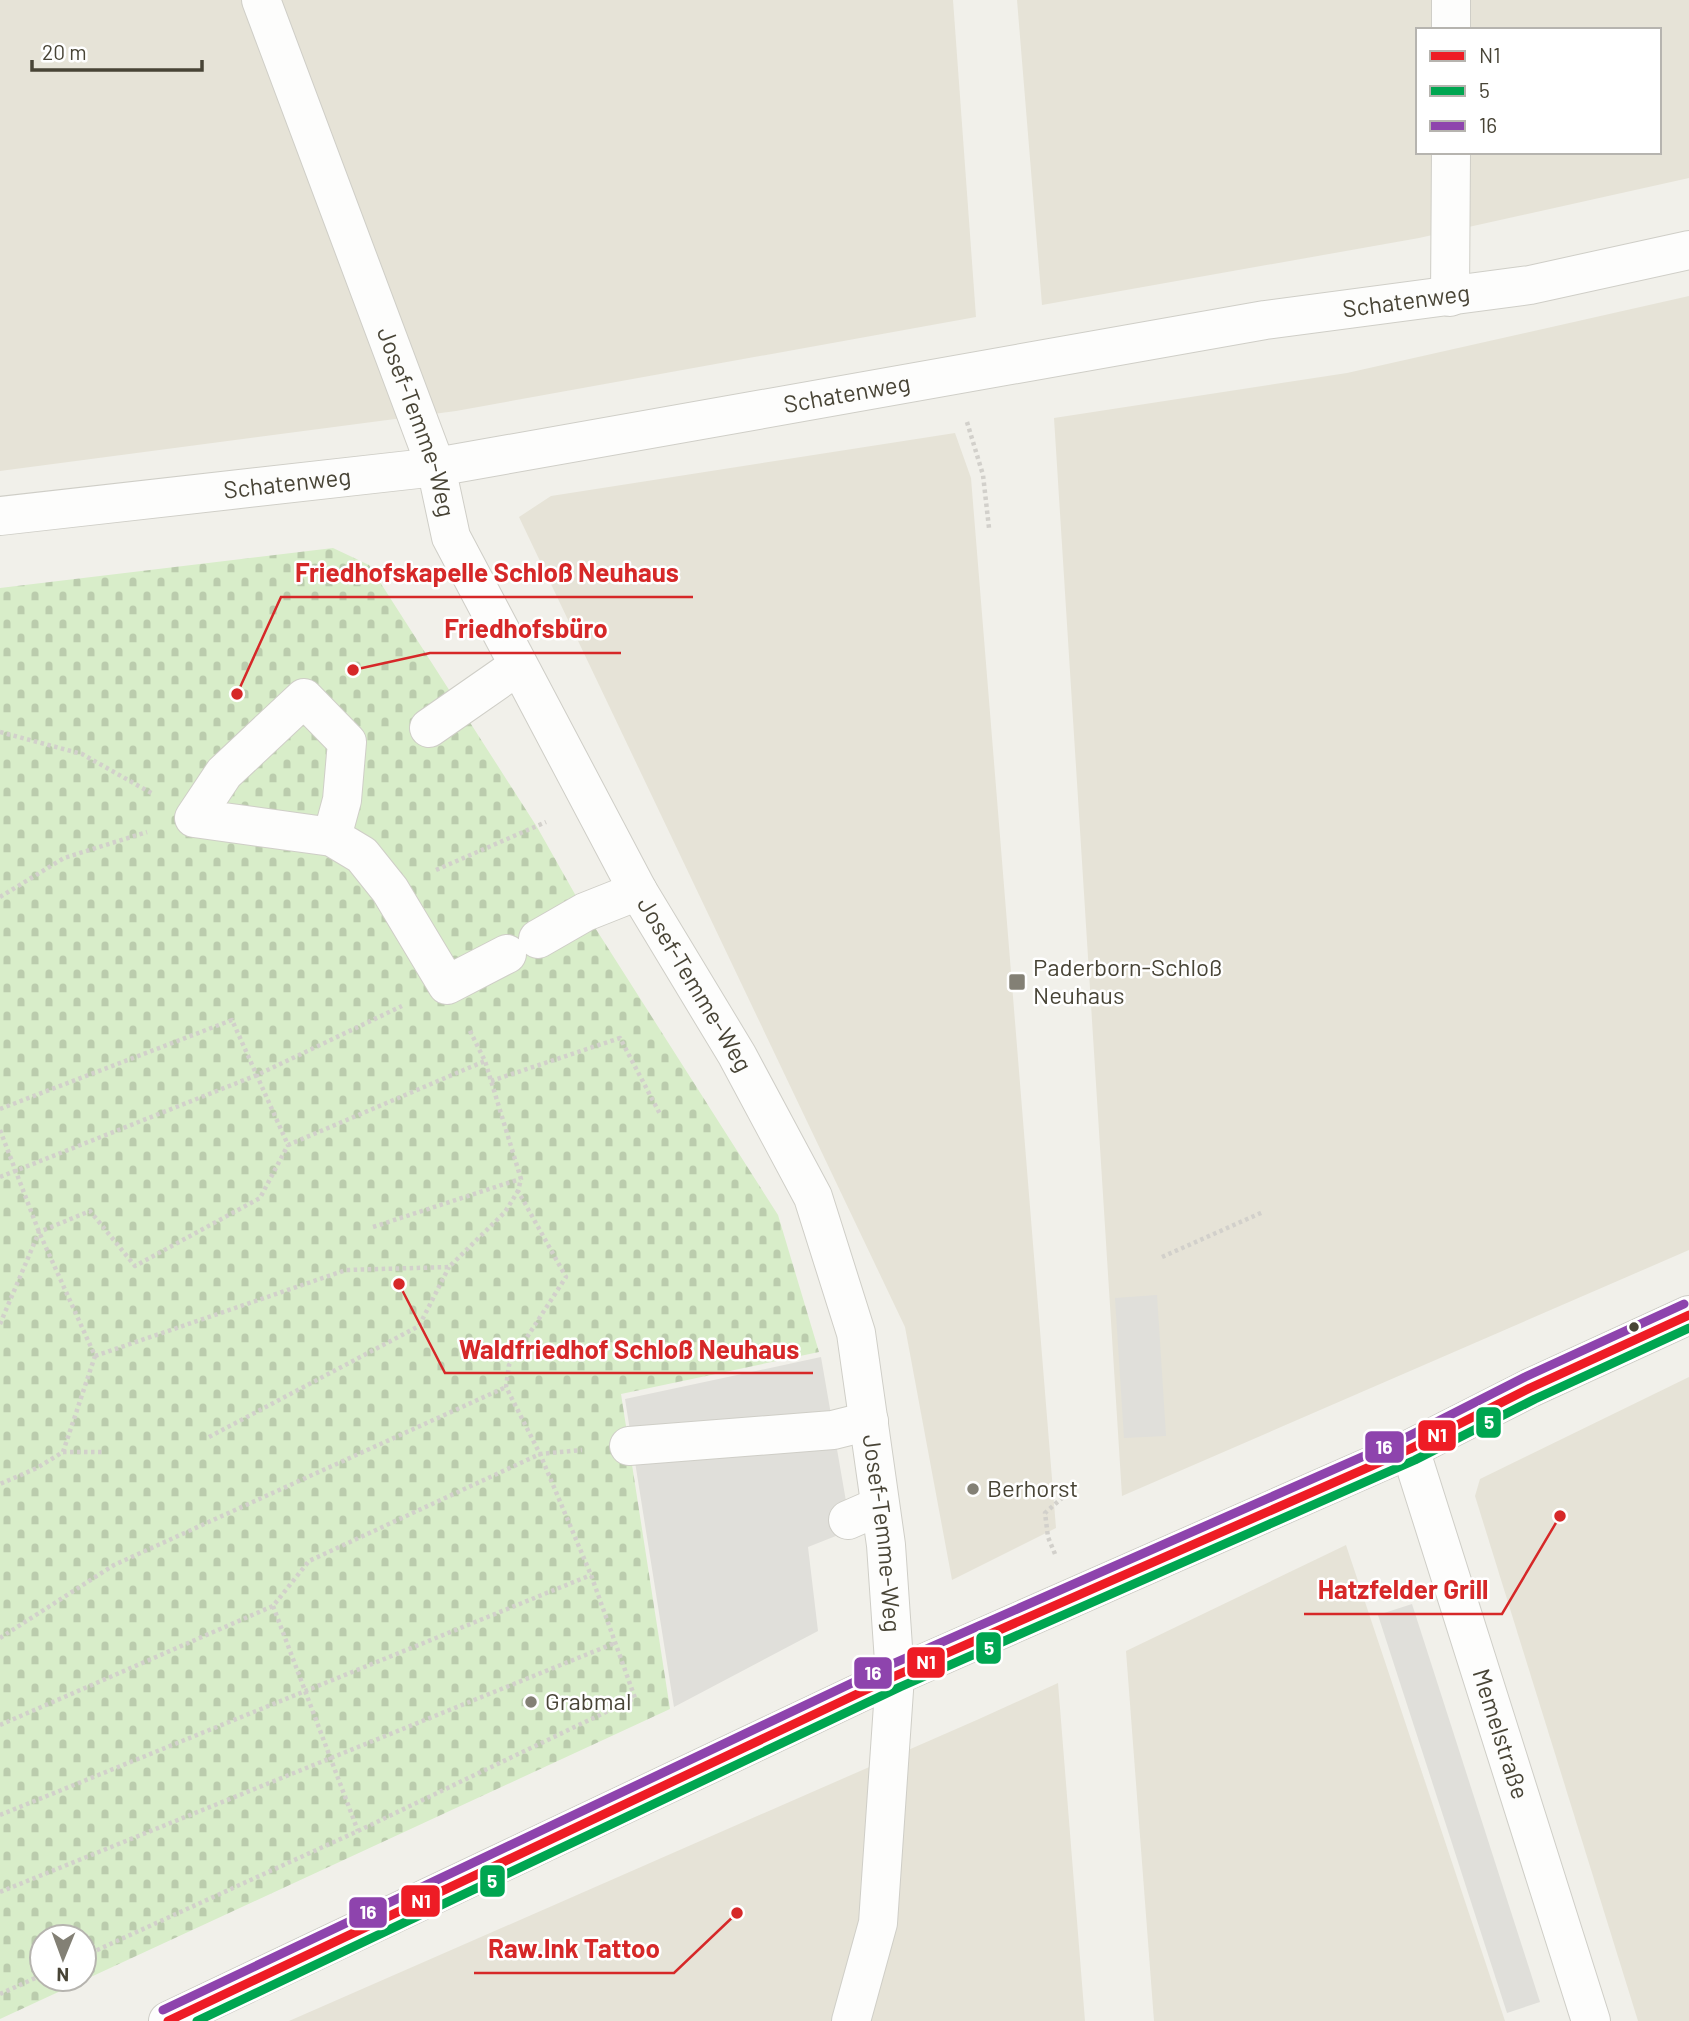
<svg xmlns="http://www.w3.org/2000/svg" width="1689" height="2021" font-family="Barlow,sans-serif">
  <defs>
    <pattern id="cemetery-stones" width="16" height="16" patternUnits="userSpaceOnUse" patternTransform="scale(1.75)"><rect width="16" height="16" fill="#d8edc9"/><path d="M2 7V4a2 2 0 0 1 4 0v3zM10 15v-3a2 2 0 0 1 4 0v3z" fill="#bbccad"/></pattern>
  </defs>
  <rect width="100%" height="100%" fill="#f1f0ea"/>
  <g fill="#e6e3d7" fill-rule="evenodd">
    <polygon points="0,0 953,0 976,317 456,411 0,471"/>
    <path d="M1017,0h672v178l-270,60 -377,67zM1418,30h241v122h-241z"/>
    <polygon points="1689,296 1689,1250 1122,1496 1054,418 1347,373"/>
    <polygon points="955,433 971,478 1056,1528 952,1580 905,1327 519,517 551,496"/>
    <polygon points="1689,1377 1689,2021 1638,2021 1475,1496 1480,1479"/>
    <polygon points="1346,1545 1505,2021 1154,2021 1126,1651"/>
    <polygon points="1058,1683 1085,2021 289,2021 979,1719"/>
  </g>
  <path fill="url(#cemetery-stones)" fill-rule="evenodd" d="M333,548l36,17 168,262 48,85 193,303 41,137 -198,42 49,315 -670,310v-1431zM42,1937h42v42h-42z"/>
  <g fill="#e0dfda">
    <polygon points="1157,1295 1166,1436 1124,1438 1115,1298"/>
    <polygon points="821,1357 851,1530 808,1547 818,1631 674,1707 625,1399"/>
    <polygon points="1412,1604 1540,2002 1507,2013 1378,1615"/>
  </g>
  <g fill="none" stroke-linecap="round" stroke-linejoin="round">
    <g stroke="#cfcec7" stroke-width="40">
      <g id="minor">
        <path id="s1" d="M261,0l175,467 15,70 187,354 99,164 76,142 43,136 30,212 9,131 -17,247 -27,98"/>
        <polyline points="1451,30 1451,0"/>
        <polyline points="1450,297 1451,152"/>
        <path id="s2" d="M0,516l436,-49 829,-147 265,-35 159,-35"/>
        <polyline points="429,728 518,666"/>
        <polyline points="332,837 342,800 347,742 304,698 224,773 194,818 332,837 362,855 390,890 447,985 507,954"/>
        <polyline points="538,939 585,912 638,891"/>
        <polyline points="629,1446 833,1430 869,1421"/>
        <path id="s3" d="M1410,1449l181,572"/>
        <polyline points="848,1520 880,1506"/>
        <polyline points="168,2021 895,1676 1410,1449 1530,1388 1689,1315"/>
      </g>
    </g>
    <g stroke="#d2d0cb" stroke-width="4.5" stroke-dasharray="3.5 3.5" stroke-linecap="butt">
      <polyline points="967,422 983,475 989,528"/>
      <polyline points="0,732 82,754 153,794"/>
      <polyline points="436,870 546,822"/>
      <polyline points="0,897 64,858 147,832"/>
      <polyline points="491,1081 620,1038 660,1114"/>
      <polyline points="0,1109 232,1020 288,1145 485,1061"/>
      <polyline points="0,1130 39,1232 95,1356 63,1452 37,1468 0,1484"/>
      <polyline points="0,1177 257,1075 402,1006"/>
      <polyline points="373,1227 520,1179"/>
      <polyline points="1162,1257 1263,1212"/>
      <polyline points="0,1324 39,1232 90,1211 135,1266 260,1198 288,1145"/>
      <polyline points="95,1356 346,1270 449,1267 505,1212 518,1191"/>
      <polyline points="209,1437 419,1326 449,1267"/>
      <polyline points="63,1452 103,1452"/>
      <polyline points="1055,1554 1048,1537 1045,1513 1062,1498 1061,1495"/>
      <polyline points="273,1606 358,1831"/>
      <polyline points="0,1638 114,1565 506,1387"/>
      <polyline points="0,1725 273,1606 309,1561 540,1454 582,1450"/>
      <polyline points="0,1815 591,1575"/>
      <polyline points="0,1892 615,1643"/>
      <polyline points="84,1956 358,1831 635,1698 591,1575 540,1454 506,1387 509,1365 566,1277 518,1191 521,1179 485,1061 469,1029"/>
      <polyline points="0,1994 42,1975"/>
    </g>
    <use href="#minor" stroke="#fdfdfc" stroke-width="38"/>
    <g stroke="#fff" stroke-width="14">
      <polyline id="bus-1" points="168,2021 895,1676 1410,1449 1530,1388 1689,1315"/>
    </g>
    <g stroke="#fff" stroke-width="14">
      <polyline id="bus-2" points="197,2021 900,1687 1415,1460 1535,1399 1689,1328"/>
    </g>
    <g stroke="#fff" stroke-width="14">
      <polyline id="bus-3" points="163,2010 890,1665 1405,1438 1525,1377 1684,1304"/>
    </g>
    <use href="#bus-1" stroke="#ee1c25" stroke-width="9"/>
    <use href="#bus-2" stroke="#00a651" stroke-width="9"/>
    <use href="#bus-3" stroke="#8e44ad" stroke-width="9"/>
  </g>
  <g fill="#838075" stroke="#fff" stroke-width="2.5">
    <rect x="1008" y="973" width="18" height="18" rx="3.5"/>
    <circle cx="973" cy="1489" r="7"/>
    <circle cx="531" cy="1702" r="7"/>
  </g>
  <circle fill="#484436" stroke="#fff" stroke-width="2.5" cx="1634" cy="1327" r="6"/>
  <g text-anchor="middle" stroke-width="5" stroke-linejoin="round" paint-order="stroke">
    <g font-size="24" fill="#484436" stroke="#fff">
      <text dy="8" stroke="none"><textPath href="#s2" startOffset="1423">Schatenweg</textPath></text>
      <text dy="8" stroke="none"><textPath href="#s2" startOffset="856">Schatenweg</textPath></text>
      <text dy="8" stroke="none"><textPath href="#s1" startOffset="450">Josef-Temme-Weg</textPath></text>
      <text dy="8" stroke="none"><textPath href="#s2" startOffset="289">Schatenweg</textPath></text>
      <text dy="8" stroke="none"><textPath href="#s1" startOffset="1080">Josef-Temme-Weg</textPath></text>
      <text dy="8" stroke="none"><textPath href="#s1" startOffset="1668">Josef-Temme-Weg</textPath></text>
      <text dy="8" stroke="none"><textPath href="#s3" startOffset="299">Memelstraße</textPath></text>
    </g>
    <g font-size="24" fill="#484436" stroke="#fff" text-anchor="start">
      <text x="1033" y="976">Paderborn-Schloß<tspan x="1033" dy="28">Neuhaus</tspan></text>
      <text x="987" y="1497">Berhorst</text>
      <text x="545" y="1710">Grabmal</text>
    </g>
  </g>
  <path fill="none" stroke="#d62828" stroke-width="2.5" d="M237 694L281 597H693M353 670L430 653H621M399 1284L445 1373H813M1560 1516L1502 1614H1304M737 1913L674 1973H474"/>
  <g fill="#d62828" stroke="#fff" stroke-width="2.5">
    <circle cx="237" cy="694" r="7"/>
    <circle cx="353" cy="670" r="7"/>
    <circle cx="399" cy="1284" r="7"/>
    <circle cx="1560" cy="1516" r="7"/>
    <circle cx="737" cy="1913" r="7"/>
  </g>
  <g font-size="26" text-anchor="middle" font-weight="bold" fill="#d62828" stroke="#fff" stroke-width="5" stroke-linejoin="round" paint-order="stroke">
    <text x="487" y="582">Friedhofskapelle Schloß Neuhaus</text>
    <text x="526" y="638">Friedhofsbüro</text>
    <text x="629" y="1359">Waldfriedhof Schloß Neuhaus</text>
    <text x="1403" y="1599">Hatzfelder Grill</text>
    <text x="574" y="1958">Raw.Ink Tattoo</text>
  </g>
  <g stroke="#fff" stroke-width="2.5">
    <rect x="1475" y="1406" width="27" height="33" rx="7" fill="#00a651"/>
    <rect x="1417" y="1419" width="40" height="33" rx="7" fill="#ee1c25"/>
    <rect x="1364" y="1430" width="41" height="34" rx="7" fill="#8e44ad"/>
    <rect x="975" y="1631" width="27" height="34" rx="7" fill="#00a651"/>
    <rect x="906" y="1646" width="40" height="33" rx="7" fill="#ee1c25"/>
    <rect x="853" y="1656" width="40" height="34" rx="7" fill="#8e44ad"/>
    <rect x="479" y="1864" width="27" height="34" rx="7" fill="#00a651"/>
    <rect x="400" y="1884" width="41" height="34" rx="7" fill="#ee1c25"/>
    <rect x="348" y="1896" width="40" height="33" rx="7" fill="#8e44ad"/>
  </g>
  <g font-size="19" text-anchor="middle" font-weight="bold" fill="#fff">
    <text x="1489" y="1429">5</text>
    <text x="1437" y="1442">N1</text>
    <text x="1384" y="1454">16</text>
    <text x="989" y="1655">5</text>
    <text x="926" y="1669">N1</text>
    <text x="873" y="1680">16</text>
    <text x="492" y="1888">5</text>
    <text x="421" y="1908">N1</text>
    <text x="368" y="1919">16</text>
  </g>
  <rect x="1416" y="28" width="245" height="126" fill="#ffffff" stroke="#b6b4af" stroke-width="2"/>
  <rect x="1430" y="51" width="35" height="10" fill="#ee1c25" stroke="#b6b4af" stroke-width="2"/>
  <text x="1479" y="63" font-size="21" fill="#484436">N1</text>
  <rect x="1430" y="86" width="35" height="10" fill="#00a651" stroke="#b6b4af" stroke-width="2"/>
  <text x="1479" y="98" font-size="21" fill="#484436">5</text>
  <rect x="1430" y="121" width="35" height="10" fill="#8e44ad" stroke="#b6b4af" stroke-width="2"/>
  <text x="1479" y="133" font-size="21" fill="#484436">16</text>
  <g transform="translate(63 1958) rotate(181)"><circle r="33" fill="#ffffff" stroke="#b6b4af" stroke-width="2"/>
  <path d="M0-5L12 26L0 18L-12 26Z" fill="#838075"/>
  <text y="-10" font-size="19" font-weight="bold" text-anchor="middle" fill="#484436">N</text>
  </g>
  <path d="M32 60v10h170v-10" fill="none" stroke="#484436" stroke-width="3.5"/>
  <text x="42" y="60" font-size="21" fill="#484436" stroke="#ffffff" stroke-width="5" paint-order="stroke">20 m</text>
</svg>
